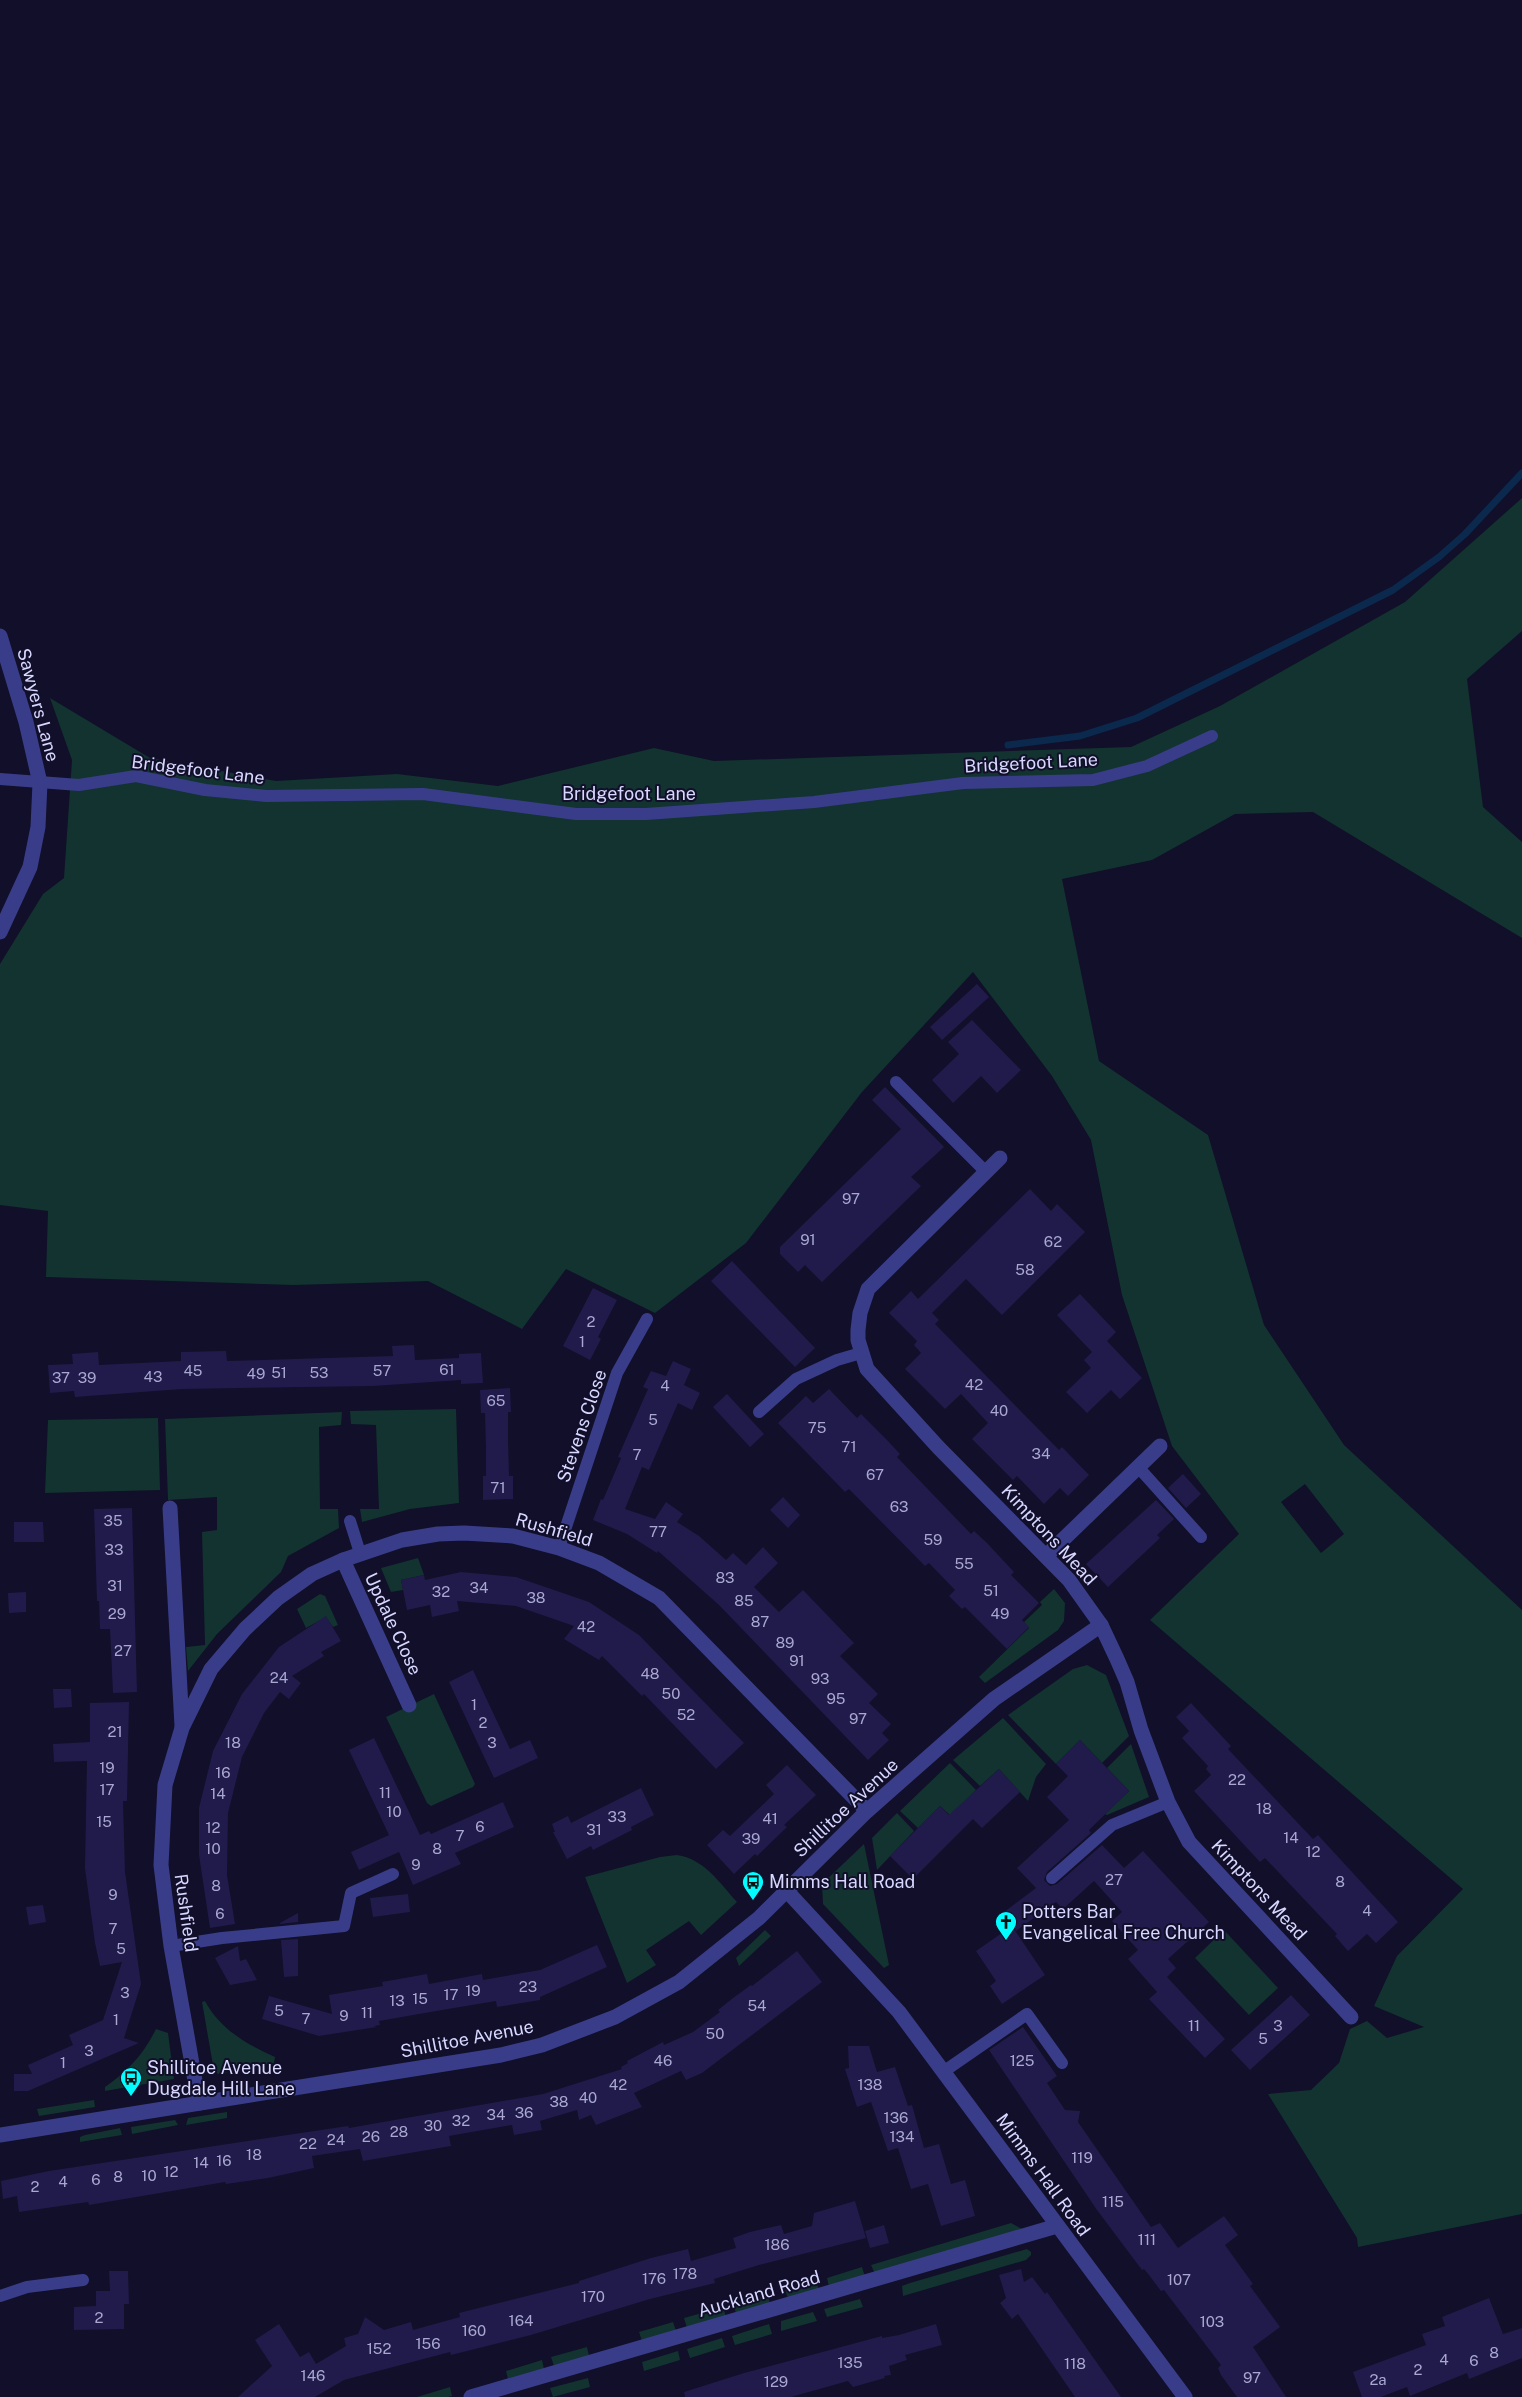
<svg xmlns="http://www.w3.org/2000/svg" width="1522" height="2397" font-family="'Public Sans',sans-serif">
  <rect width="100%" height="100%" fill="#110f29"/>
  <g fill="#12332f" fill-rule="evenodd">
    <path d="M1522,498v133l-55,48 16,128 39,35v96l-209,-126 -78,2 -83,46 -90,19 37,182 109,74 56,190 80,120 178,165v604l-164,33 -1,-9 -89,-144 43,-4 28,-27 11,-34 17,-8 20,17 37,-11 -50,-21 23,-50 66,-67 -313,-269 89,-86 -67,-88 -50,-151 -31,-155 -39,-64 -79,-104 -111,120 -116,151 -91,70 -89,-44 -44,60 -94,-48 -134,4 -248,-8 2,-66 -48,-6v-241l43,-70 21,-16 8,-118 -22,-62 100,60 126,23 121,-7 101,12 156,-38 60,13 417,-14 89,-41 185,-104zM1305,1484l39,50 -23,19 -40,-51z"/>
    <polygon points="456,1409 459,1503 410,1509 362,1522 360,1509 379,1509 376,1425 351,1424 350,1411"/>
    <polygon points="342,1412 341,1425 319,1427 320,1509 338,1509 339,1528 288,1556 281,1572 217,1634 188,1671 186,1647 205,1645 202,1532 217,1530 217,1497 168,1500 165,1419"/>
    <polygon points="158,1418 160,1490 45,1493 48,1420"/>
    <polygon points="418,1558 424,1575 401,1580 403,1590 391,1592 381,1568"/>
    <polygon points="1054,1589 1065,1603 1064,1621 1058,1630 985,1683 979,1677 1029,1628 1024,1622 1042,1605 1040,1602"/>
    <polygon points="320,1594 325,1596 338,1625 333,1627 326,1617 306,1628 297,1609"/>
    <polygon points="1087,1665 1106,1675 1129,1736 1102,1763 1080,1740 1056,1764 1008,1715 1073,1669"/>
    <polygon points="434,1694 475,1784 473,1787 431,1806 427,1803 386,1717"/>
    <polygon points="1003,1718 1046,1764 1036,1777 1028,1801 999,1769 980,1786 953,1760"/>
    <polygon points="1131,1744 1149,1797 1107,1815 1105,1814 1129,1791 1107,1768"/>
    <polygon points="950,1763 976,1790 951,1816 940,1806 918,1828 900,1811"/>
    <polygon points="897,1813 914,1831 877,1870 872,1838"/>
    <polygon points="864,1844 889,1965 884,1968 823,1904 822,1884"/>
    <path d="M677,1855c27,4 42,27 60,47l-36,33 -12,-14 -43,29 10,15 -29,18 -42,-106 75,-20z"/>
    <polygon points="765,1930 771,1936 739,1966 736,1958"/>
    <polygon points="1224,1930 1278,1988 1249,2015 1195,1958"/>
    <path d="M205,2001c15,28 41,43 70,56l-1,6 -56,11 -4,-3 -12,-69z"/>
    <path d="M156,2029l12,4 6,46 -69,12v-4c23,-16 38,-32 51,-58z"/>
    <polygon points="94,2100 95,2107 39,2116 37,2109"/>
    <polygon points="227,2112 227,2118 186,2125 188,2118"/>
    <polygon points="175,2120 178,2125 132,2134 131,2127"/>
    <polygon points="120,2128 122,2135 80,2142 80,2137 85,2135"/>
    <polygon points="1011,2223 1022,2229 875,2274 871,2265"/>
    <polygon points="1027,2249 1031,2252 1031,2255 1026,2260 903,2296 902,2286 910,2283"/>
    <polygon points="862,2267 865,2277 829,2287 827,2278"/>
    <polygon points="816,2281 819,2290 788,2299 785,2289"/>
    <polygon points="768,2294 770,2304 736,2313 733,2304"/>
    <polygon points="860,2299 863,2307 827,2317 824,2309"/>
    <polygon points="723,2307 726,2317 687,2328 684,2318"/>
    <polygon points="813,2312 817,2321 781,2331 781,2321"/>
    <polygon points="673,2322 676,2331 642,2341 639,2332"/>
    <polygon points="769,2324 772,2334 735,2345 732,2336"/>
    <polygon points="722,2338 725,2347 690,2358 687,2349"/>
    <polygon points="587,2347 589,2356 554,2366 551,2357"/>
    <polygon points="678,2351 680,2360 644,2371 642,2362"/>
    <polygon points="542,2360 544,2369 508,2379 506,2371"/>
    <polygon points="588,2378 590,2387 553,2397 550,2388"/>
    <polygon points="450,2387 452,2396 448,2397 417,2397"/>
  </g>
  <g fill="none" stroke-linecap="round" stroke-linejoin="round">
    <polyline stroke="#0b294c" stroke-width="7" points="1008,745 1080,736 1137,718 1393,590 1439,557 1465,534 1522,473"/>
  </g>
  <g fill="#201b4b">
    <polygon points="977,984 989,997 942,1040 930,1027"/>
    <polygon points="972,1020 1021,1070 997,1093 981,1076 953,1103 932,1080 959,1054 948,1042"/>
    <polygon points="885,1087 944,1147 911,1177 921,1186 822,1282 805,1265 798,1272 780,1254 780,1247 901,1129 872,1100"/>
    <polygon points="1030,1189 1051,1211 1057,1204 1085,1232 1002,1315 966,1279 932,1313 939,1320 935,1324 1059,1450 1062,1447 1089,1475 1068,1496 1060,1488 1044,1504 1017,1476 1013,1480 972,1439 988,1423 961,1394 945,1409 905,1369 921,1353 914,1345 917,1341 889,1313 911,1291 918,1299"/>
    <polygon points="732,1261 815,1348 795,1367 711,1281"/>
    <polygon points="593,1288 617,1300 598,1337 601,1339 590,1360 563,1346"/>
    <polygon points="1080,1294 1116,1332 1107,1341 1142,1378 1120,1399 1111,1390 1087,1413 1066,1392 1091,1368 1084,1360 1092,1352 1057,1315"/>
    <polygon points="414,1345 415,1360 459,1358 459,1354 481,1353 483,1383 461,1384 461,1380 373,1386 182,1389 75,1397 74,1391 50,1393 48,1365 73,1364 72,1354 98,1352 99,1365 181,1361 181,1352 226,1351 227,1361 393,1356 392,1346"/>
    <polygon points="673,1361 691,1369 684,1385 700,1393 692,1410 678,1403 649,1470 642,1467 625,1509 655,1519 666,1502 683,1514 677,1522 699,1536 726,1560 733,1553 746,1565 763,1547 778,1563 754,1587 779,1612 803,1590 854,1643 840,1656 878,1694 869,1703 891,1724 882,1733 889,1740 868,1760 719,1605 658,1551 657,1553 627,1534 593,1520 601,1499 603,1500 621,1458 618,1457 648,1389 643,1387 651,1371 666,1376"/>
    <polygon points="510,1388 511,1412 508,1412 508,1439 509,1476 513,1476 513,1499 483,1500 483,1476 486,1476 486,1448 485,1413 481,1413 480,1390"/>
    <polygon points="829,1389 857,1418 861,1414 887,1440 900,1454 897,1457 971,1534 974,1531 987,1543 1014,1572 1011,1575 1039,1603 1022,1620 1029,1627 1007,1649 965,1607 962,1609 949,1596 955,1590 929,1563 925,1566 849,1489 845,1492 778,1423 806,1396 813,1403"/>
    <polygon points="727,1394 764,1434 750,1447 713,1407"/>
    <polygon points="1183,1474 1201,1494 1186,1508 1168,1488"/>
    <polygon points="783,1497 800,1515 788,1528 770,1510"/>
    <polygon points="1156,1500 1174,1519 1157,1535 1160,1538 1108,1587 1086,1564"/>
    <polygon points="132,1508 137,1692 113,1693 110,1629 100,1629 99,1601 97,1601 94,1509"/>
    <polygon points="14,1522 43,1522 44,1542 14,1542"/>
    <polygon points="461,1572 516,1577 589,1602 639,1635 744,1743 716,1769 644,1694 642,1696 602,1656 599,1660 564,1639 574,1626 516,1606 457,1601 459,1611 432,1617 430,1605 407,1610 401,1580 424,1575 425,1580"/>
    <polygon points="26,1592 26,1612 9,1613 8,1593"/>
    <polygon points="326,1616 341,1641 321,1652 324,1656 292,1676 301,1683 289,1699 280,1692 264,1713 242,1757 228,1813 227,1875 235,1924 210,1928 199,1855 199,1808 213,1751 242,1694 279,1647"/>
    <polygon points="473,1670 510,1749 530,1740 538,1758 494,1778 449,1682"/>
    <polygon points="53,1689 71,1689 72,1707 54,1708"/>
    <polygon points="129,1702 127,1801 123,1801 125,1872 141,1984 124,2038 139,2043 28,2091 14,2091 14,2074 32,2074 28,2065 73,2045 69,2035 103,2020 122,1962 100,1966 95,1943 85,1868 87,1761 54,1762 53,1744 90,1742 90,1703"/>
    <polygon points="1191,1703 1231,1746 1228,1749 1313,1839 1318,1835 1398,1922 1376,1943 1367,1934 1348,1951 1335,1936 1337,1934 1265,1858 1260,1862 1194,1791 1211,1775 1206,1769 1208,1766 1182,1738 1189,1731 1176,1717"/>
    <polygon points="374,1738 420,1835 429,1831 431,1834 503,1802 514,1827 455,1853 461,1864 413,1885 399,1852 359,1870 351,1852 389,1835 349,1750"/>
    <polygon points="1080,1740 1129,1791 1089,1830 1091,1833 1047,1872 1044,1880 1050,1886 1057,1884 1102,1845 1124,1868 1143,1851 1209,1922 1168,1959 1176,1968 1167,1977 1225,2039 1205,2058 1149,1999 1157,1992 1128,1959 1138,1950 1112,1921 1122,1912 1094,1881 1063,1909 1056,1902 1016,1931 1004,1912 1036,1888 1017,1868 1069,1820 1047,1797 1068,1776 1056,1764"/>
    <polygon points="787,1765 816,1795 784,1825 787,1827 757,1856 755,1854 734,1874 707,1845 723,1830 730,1836 774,1794 766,1785"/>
    <polygon points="999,1769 1020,1792 982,1828 973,1819 913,1879 890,1856 940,1806 949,1815"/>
    <polygon points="641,1788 654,1815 631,1827 632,1830 593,1850 591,1846 567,1859 553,1832 555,1832 552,1824 568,1816 571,1823"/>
    <polygon points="408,1894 410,1912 373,1917 370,1898"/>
    <polygon points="43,1905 46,1922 29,1925 26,1907"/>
    <polygon points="298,1913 298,1922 280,1924 280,1923"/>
    <polygon points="1012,1926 1045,1975 1002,2004 990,1986 996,1981 976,1951"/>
    <polygon points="298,1939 298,1976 284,1977 281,1940"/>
    <polygon points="597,1945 607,1967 540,1997 540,2000 497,2007 496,2001 442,2010 379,2021 380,2025 374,2026 377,2027 319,2036 262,2019 269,1996 332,2014 329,1995 383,1986 382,1982 427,1974 429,1984 482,1974 483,1980 540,1970"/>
    <polygon points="238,1946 240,1961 246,1959 257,1980 230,1985 215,1958"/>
    <polygon points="797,1951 822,1982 702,2073 686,2080 681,2071 634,2093 642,2107 596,2125 591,2115 579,2120 577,2110 540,2121 542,2130 514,2135 512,2125 449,2136 451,2146 363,2161 360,2149 312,2156 314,2168 268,2178 226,2184 225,2182 89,2205 88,2202 19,2212 17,2196 3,2199 1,2181 49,2171 321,2130 348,2126 349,2128 543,2094 622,2069 621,2067 628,2063 627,2061 663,2042 664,2045 693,2032 720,2012 718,2010 733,1998 751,1985 752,1986"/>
    <polygon points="1291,1995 1310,2015 1250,2070 1231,2050"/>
    <polygon points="1023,2027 1057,2076 1047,2083 1065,2110 1080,2111 1078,2122 1151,2227 1160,2223 1178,2248 1224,2216 1238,2235 1225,2245 1253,2284 1250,2286 1280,2327 1253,2347 1286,2397 1237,2397 1221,2375 1218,2368 1221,2365 1164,2290 1161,2291 1149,2275 1144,2269 1142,2270 1097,2210 989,2050"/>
    <polygon points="848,2046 869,2046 877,2072 895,2067 908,2106 912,2105 924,2148 939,2144 951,2184 965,2180 975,2216 941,2226 928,2184 911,2189 898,2148 888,2151 871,2102 857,2107 845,2069 849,2068"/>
    <polygon points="855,2201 866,2238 759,2265 714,2279 715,2283 650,2299 531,2335 451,2355 450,2352 344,2380 315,2397 238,2397 272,2366 255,2340 279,2324 300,2357 309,2352 316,2364 346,2346 344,2338 358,2334 365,2317 384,2330 411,2322 413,2330 460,2317 459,2313 579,2283 579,2281 651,2258 688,2249 691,2261 736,2248 733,2238 750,2232 781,2225 784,2234 812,2226 814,2213"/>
    <polygon points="884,2225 889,2243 870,2248 865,2231"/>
    <polygon points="1021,2269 1024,2282 1032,2277 1045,2294 1047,2292 1121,2397 1075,2397 1018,2314 1012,2319 1000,2303 1006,2298 999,2275"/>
    <polygon points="109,2271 128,2271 129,2304 124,2304 124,2329 74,2330 74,2307 96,2306 96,2291 110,2291"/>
    <polygon points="1489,2298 1503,2334 1522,2328 1522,2358 1469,2379 1467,2373 1410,2396 1407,2387 1381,2397 1362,2397 1353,2372 1426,2345 1422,2334 1445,2326 1442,2317"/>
    <polygon points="936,2324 942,2345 905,2355 907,2360 889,2366 891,2375 884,2376 885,2378 853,2387 848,2381 791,2397 685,2397 684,2392 744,2373 882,2336 882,2338 899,2335"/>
  </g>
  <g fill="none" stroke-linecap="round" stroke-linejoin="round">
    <g stroke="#393d89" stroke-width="12">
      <polyline points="0,779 79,785 136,776 205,790 266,796 423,794 576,814 646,814 814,802 963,783 1093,780 1147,766 1212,736"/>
      <polyline points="896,1082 985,1171"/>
      <polyline points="759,1412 796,1379 837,1360 861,1353"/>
      <polyline points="1139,1468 1201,1537"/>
      <polyline points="350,1521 360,1553"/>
      <polyline points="559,1548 617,1373 647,1319"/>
      <polyline points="1052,1878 1112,1825 1168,1802"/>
      <polyline points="171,1946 222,1938 344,1926 351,1893 393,1874"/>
      <polyline points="943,2072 1027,2014 1062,2063"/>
      <polyline points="0,2296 27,2287 83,2280"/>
    </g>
    <g stroke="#393d89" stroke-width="15">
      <polyline points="0,636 26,722 40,783 38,827 30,867 0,932"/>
      <polyline points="1000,1158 868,1289 860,1313 858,1330 858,1340 867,1369 938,1447 1069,1580 1101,1625 1117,1659 1127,1682 1141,1730 1168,1802 1189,1842 1351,2017"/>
      <polyline points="170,1508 182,1726"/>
      <polyline points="1046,1556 1160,1446"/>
      <polyline points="343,1560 409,1705"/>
      <polyline points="786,1890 899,2012 1185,2397"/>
      <polyline points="199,2103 171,1946 161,1865 165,1785 182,1728 211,1669 245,1629 278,1598 312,1574 343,1560 402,1540 438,1534 464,1533 513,1536 559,1548 599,1563 659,1598 867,1811"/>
      <polyline points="0,2135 501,2055 542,2045 615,2017 679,1982 759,1918 867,1811 994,1699 1101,1625"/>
      <polyline points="471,2397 1057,2226"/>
    </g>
  </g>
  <defs>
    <g id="bus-pin" transform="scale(1.125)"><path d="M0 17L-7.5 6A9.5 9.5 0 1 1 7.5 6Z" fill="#03fcff" stroke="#110f29"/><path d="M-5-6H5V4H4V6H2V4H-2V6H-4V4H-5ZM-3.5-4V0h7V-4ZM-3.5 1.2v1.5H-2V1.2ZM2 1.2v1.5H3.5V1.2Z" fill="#111"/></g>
    <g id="church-pin" transform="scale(1.125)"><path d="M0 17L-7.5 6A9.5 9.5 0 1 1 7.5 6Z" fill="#03fcff" stroke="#110f29"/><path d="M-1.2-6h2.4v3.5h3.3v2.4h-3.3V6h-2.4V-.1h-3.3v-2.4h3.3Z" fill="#111"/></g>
  </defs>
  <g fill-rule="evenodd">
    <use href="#bus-pin" x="753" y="1882"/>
    <use href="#church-pin" x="1006" y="1922"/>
    <use href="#bus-pin" x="131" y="2078"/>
  </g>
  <g text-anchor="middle" stroke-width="4" stroke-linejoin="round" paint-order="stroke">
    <g font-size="15" fill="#aaa8d2">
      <text x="851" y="1204">97</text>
      <text x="808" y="1245">91</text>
      <text x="1053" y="1247">62</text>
      <text x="1025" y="1275">58</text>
      <text x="591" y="1327">2</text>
      <text x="582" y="1347">1</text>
      <text x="447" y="1375">61</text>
      <text x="193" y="1376">45</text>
      <text x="382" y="1376">57</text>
      <text x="279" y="1378">51</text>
      <text x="319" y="1378">53</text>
      <text x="256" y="1379">49</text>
      <text x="153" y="1382">43</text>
      <text x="61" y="1383">37</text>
      <text x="87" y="1383">39</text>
      <text x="974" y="1390">42</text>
      <text x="665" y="1391">4</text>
      <text x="496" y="1406">65</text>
      <text x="999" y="1416">40</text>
      <text x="653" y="1425">5</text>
      <text x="817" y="1433">75</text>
      <text x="849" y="1452">71</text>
      <text x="1041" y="1459">34</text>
      <text x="637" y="1460">7</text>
      <text x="875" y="1480">67</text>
      <text x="498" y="1493">71</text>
      <text x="899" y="1512">63</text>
      <text x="113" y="1526">35</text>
      <text x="658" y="1537">77</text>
      <text x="933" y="1545">59</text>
      <text x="114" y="1555">33</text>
      <text x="964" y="1569">55</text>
      <text x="725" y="1583">83</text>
      <text x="115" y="1591">31</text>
      <text x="479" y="1593">34</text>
      <text x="991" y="1596">51</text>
      <text x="441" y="1597">32</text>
      <text x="536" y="1603">38</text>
      <text x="744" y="1606">85</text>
      <text x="117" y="1619">29</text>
      <text x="1000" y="1619">49</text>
      <text x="760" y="1627">87</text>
      <text x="586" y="1632">42</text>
      <text x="785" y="1648">89</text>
      <text x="123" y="1656">27</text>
      <text x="797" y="1666">91</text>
      <text x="650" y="1679">48</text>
      <text x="279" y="1683">24</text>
      <text x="820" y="1684">93</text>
      <text x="671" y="1699">50</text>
      <text x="836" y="1704">95</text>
      <text x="474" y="1710">1</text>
      <text x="686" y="1720">52</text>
      <text x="858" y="1724">97</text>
      <text x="483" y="1728">2</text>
      <text x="115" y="1737">21</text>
      <text x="233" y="1748">18</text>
      <text x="492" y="1748">3</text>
      <text x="107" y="1773">19</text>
      <text x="223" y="1778">16</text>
      <text x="1237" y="1785">22</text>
      <text x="107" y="1795">17</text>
      <text x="385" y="1798">11</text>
      <text x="218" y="1799">14</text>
      <text x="1264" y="1814">18</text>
      <text x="394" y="1817">10</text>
      <text x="617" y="1822">33</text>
      <text x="770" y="1824">41</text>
      <text x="104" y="1827">15</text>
      <text x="480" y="1832">6</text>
      <text x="213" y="1833">12</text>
      <text x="594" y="1835">31</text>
      <text x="460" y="1841">7</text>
      <text x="1291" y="1843">14</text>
      <text x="751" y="1844">39</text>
      <text x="213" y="1854">10</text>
      <text x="437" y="1854">8</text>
      <text x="1313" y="1857">12</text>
      <text x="416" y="1870">9</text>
      <text x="1114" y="1885">27</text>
      <text x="1340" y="1887">8</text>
      <text x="216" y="1891">8</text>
      <text x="113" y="1900">9</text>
      <text x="1367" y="1916">4</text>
      <text x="220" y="1919">6</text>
      <text x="113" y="1934">7</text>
      <text x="121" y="1954">5</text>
      <text x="528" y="1992">23</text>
      <text x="473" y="1996">19</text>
      <text x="125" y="1998">3</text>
      <text x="451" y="2000">17</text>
      <text x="420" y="2004">15</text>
      <text x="397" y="2006">13</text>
      <text x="757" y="2011">54</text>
      <text x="279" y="2016">5</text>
      <text x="367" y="2018">11</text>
      <text x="344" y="2021">9</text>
      <text x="306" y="2024">7</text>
      <text x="116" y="2025">1</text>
      <text x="1194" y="2031">11</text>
      <text x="1278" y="2031">3</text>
      <text x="715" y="2039">50</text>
      <text x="1263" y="2044">5</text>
      <text x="89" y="2056">3</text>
      <text x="663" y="2066">46</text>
      <text x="1022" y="2066">125</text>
      <text x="63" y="2068">1</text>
      <text x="618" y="2090">42</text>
      <text x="870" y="2090">138</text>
      <text x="588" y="2103">40</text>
      <text x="559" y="2107">38</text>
      <text x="524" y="2118">36</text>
      <text x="496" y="2120">34</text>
      <text x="896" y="2123">136</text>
      <text x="461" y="2126">32</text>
      <text x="433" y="2131">30</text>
      <text x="399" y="2137">28</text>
      <text x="371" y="2142">26</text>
      <text x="902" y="2142">134</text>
      <text x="336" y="2145">24</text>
      <text x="308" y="2149">22</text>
      <text x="254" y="2160">18</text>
      <text x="1082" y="2163">119</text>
      <text x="224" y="2166">16</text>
      <text x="201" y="2168">14</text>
      <text x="171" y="2177">12</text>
      <text x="149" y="2181">10</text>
      <text x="118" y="2182">8</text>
      <text x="96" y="2185">6</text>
      <text x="63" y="2187">4</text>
      <text x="35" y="2192">2</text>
      <text x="1113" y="2207">115</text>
      <text x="1147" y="2245">111</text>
      <text x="777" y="2250">186</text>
      <text x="685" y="2279">178</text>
      <text x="654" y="2284">176</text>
      <text x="1179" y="2285">107</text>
      <text x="593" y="2302">170</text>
      <text x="99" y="2323">2</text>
      <text x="521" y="2326">164</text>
      <text x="1212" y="2327">103</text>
      <text x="474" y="2336">160</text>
      <text x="428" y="2349">156</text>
      <text x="379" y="2354">152</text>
      <text x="1494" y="2358">8</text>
      <text x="1444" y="2365">4</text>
      <text x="1474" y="2366">6</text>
      <text x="850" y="2368">135</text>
      <text x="1075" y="2369">118</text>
      <text x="1418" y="2375">2</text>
      <text x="313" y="2381">146</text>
      <text x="1252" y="2383">97</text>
      <text x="1378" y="2385">2a</text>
      <text x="776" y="2387">129</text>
    </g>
    <g font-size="18" fill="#d8d7ff" stroke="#110f29">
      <text transform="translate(38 705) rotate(75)" y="6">Sawyers Lane</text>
      <text transform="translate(1031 763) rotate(-3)" y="6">Bridgefoot Lane</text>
      <text transform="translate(198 770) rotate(7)" y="6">Bridgefoot Lane</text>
      <text x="629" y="800">Bridgefoot Lane</text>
      <text transform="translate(582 1426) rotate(-71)" y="6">Stevens Close</text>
      <text transform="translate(554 1530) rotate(16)" y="6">Rushfield</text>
      <text transform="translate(1049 1535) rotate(47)" y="6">Kimptons Mead</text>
      <text transform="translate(393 1624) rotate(65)" y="6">Updale Close</text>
      <text transform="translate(846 1808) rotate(-43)" y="6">Shillitoe Avenue</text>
      <text transform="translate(1259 1890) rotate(47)" y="6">Kimptons Mead</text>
      <text transform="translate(186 1913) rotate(82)" y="6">Rushfield</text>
      <text transform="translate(467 2039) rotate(-11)" y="6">Shillitoe Avenue</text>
      <text transform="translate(1043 2175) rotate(54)" y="6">Mimms Hall Road</text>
      <text transform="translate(759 2294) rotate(-16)" y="6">Auckland Road</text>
    </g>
    <g font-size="18" fill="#d8d7ff" stroke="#110f29" text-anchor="start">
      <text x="769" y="1888">Mimms Hall Road</text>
      <text x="1022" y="1918">Potters Bar<tspan x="1022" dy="21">Evangelical Free Church</tspan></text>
      <text x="147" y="2074">Shillitoe Avenue<tspan x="147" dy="21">Dugdale Hill Lane</tspan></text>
    </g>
  </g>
</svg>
